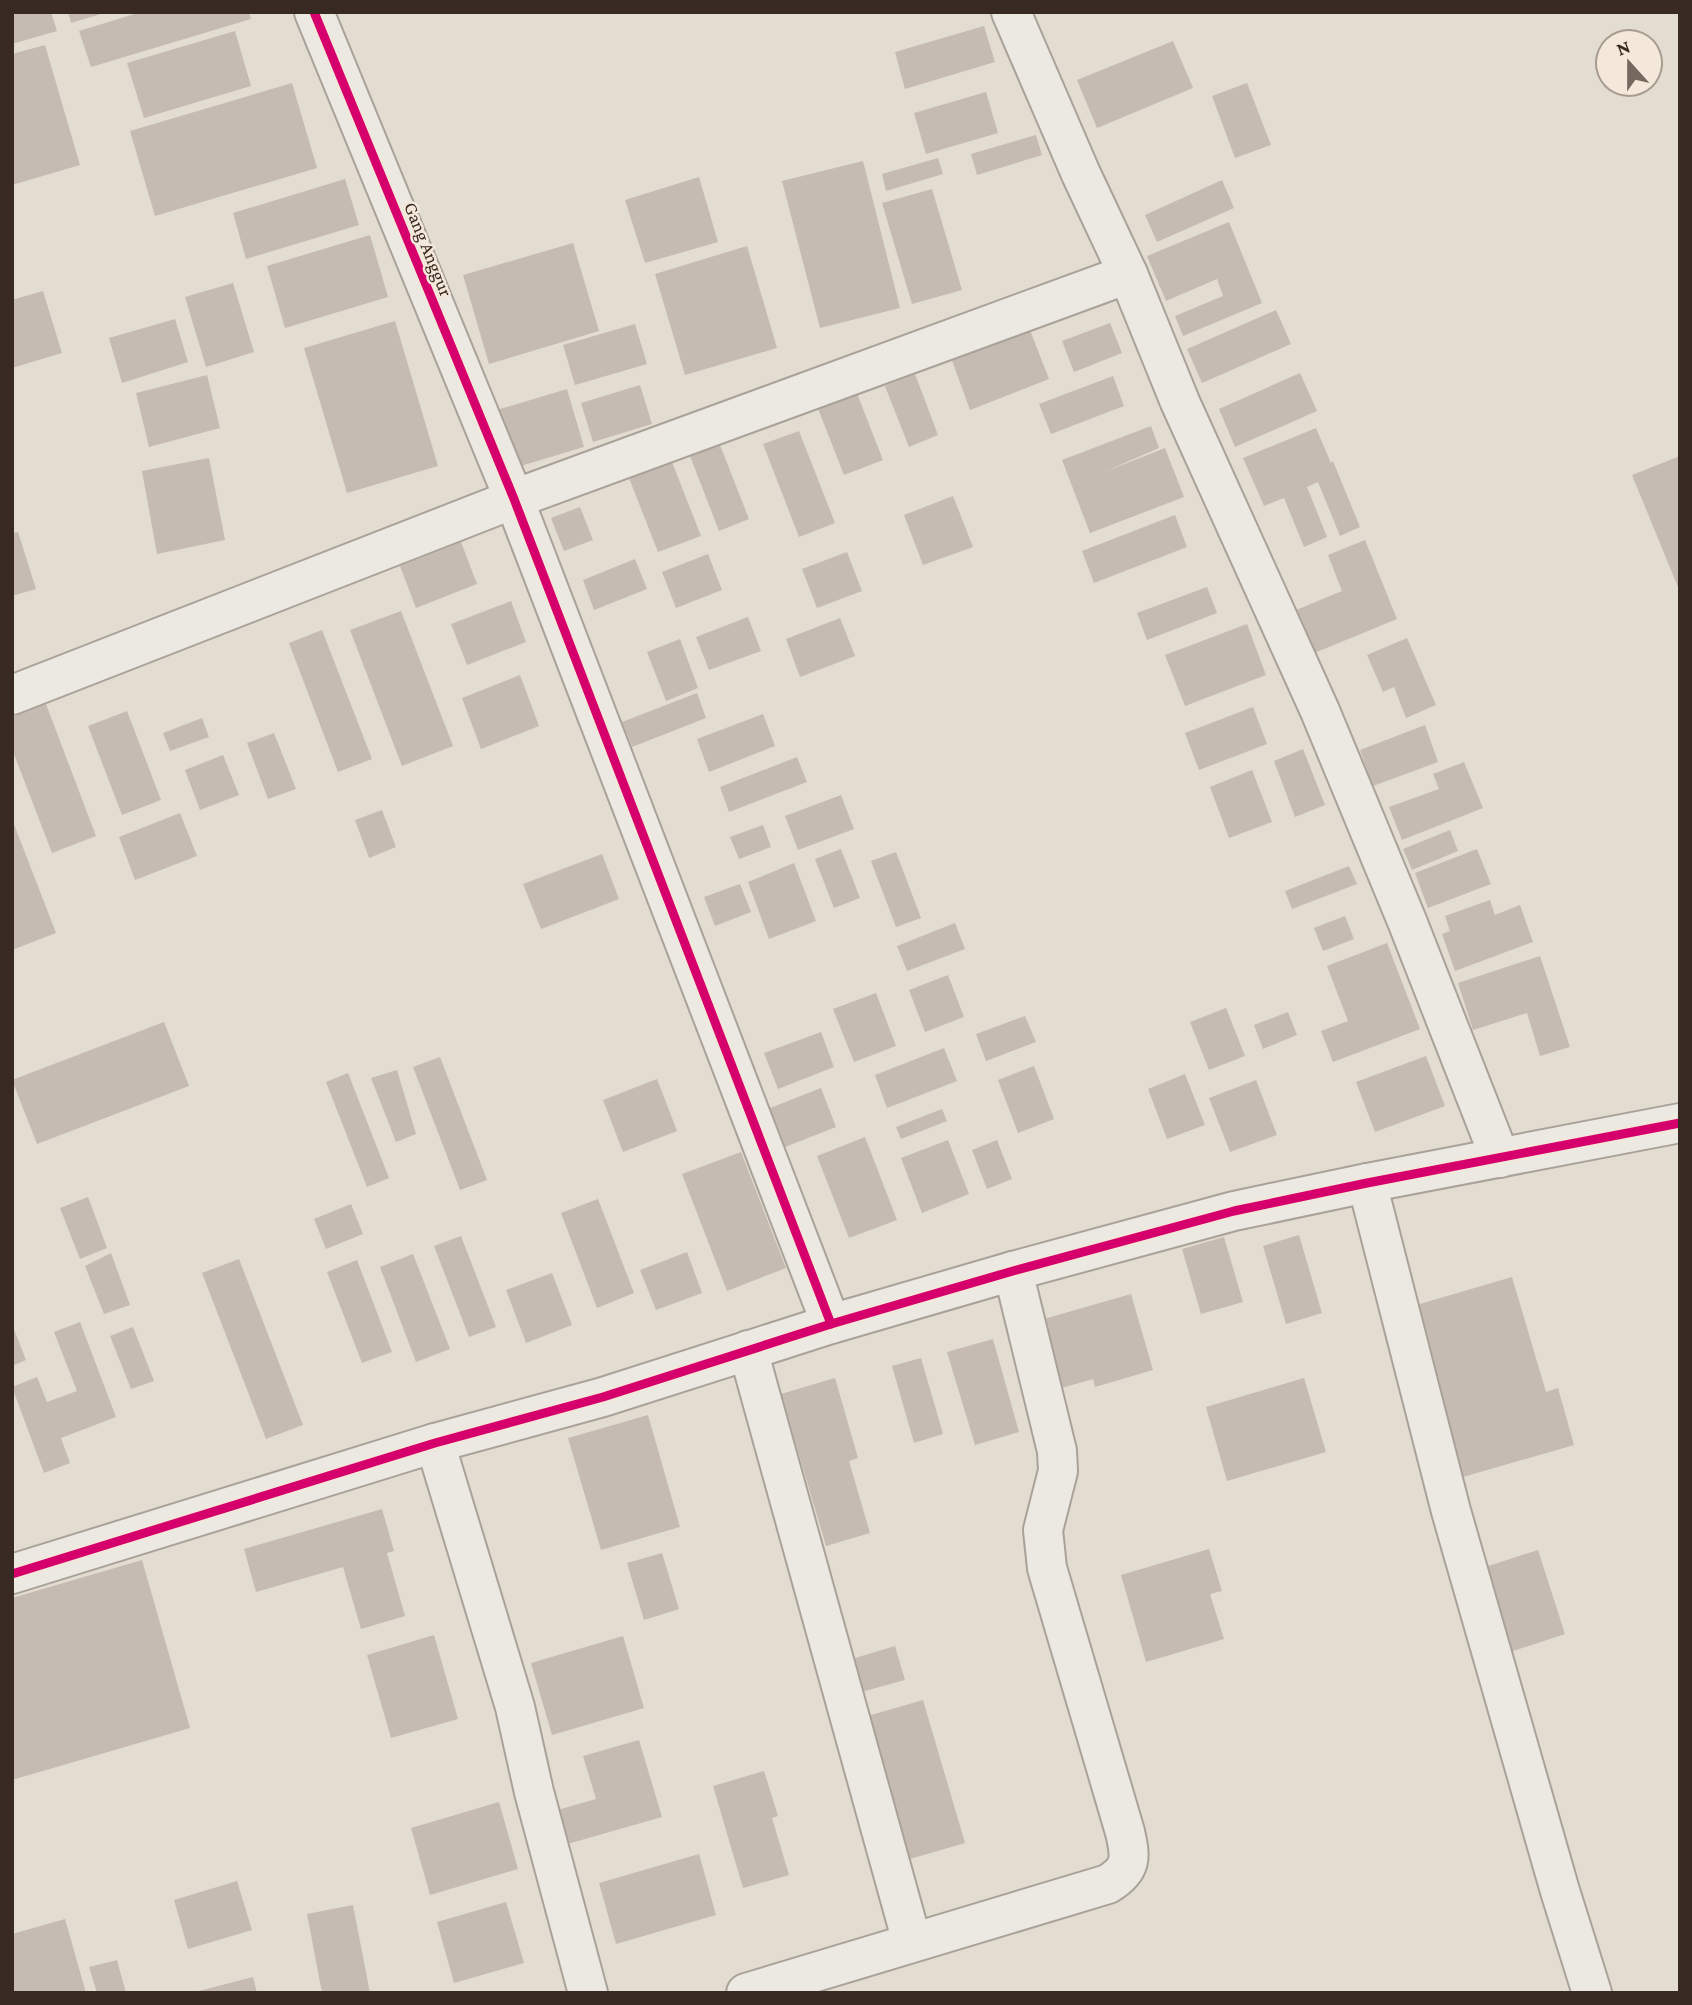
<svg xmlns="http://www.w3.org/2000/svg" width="1692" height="2005" font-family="'Crimson Pro',serif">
  <rect width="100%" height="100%" fill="#e3dcd1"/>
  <g fill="#c6bbb2">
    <polygon points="22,12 51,12 57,31 12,44 12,15"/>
    <polygon points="68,12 104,12 104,13 71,23"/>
    <polygon points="141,12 249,12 251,19 91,67 79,31"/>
    <polygon points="984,26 995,62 905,89 895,52"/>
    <polygon points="235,31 251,86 144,118 127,63"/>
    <polygon points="1173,41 1193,88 1097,128 1077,80"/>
    <polygon points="45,45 80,165 12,185 12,54"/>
    <polygon points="292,83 317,168 155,216 130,131"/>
    <polygon points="1247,83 1271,145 1235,158 1212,96"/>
    <polygon points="986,92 998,133 926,154 914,113"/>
    <polygon points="1036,135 1042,155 977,175 971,154"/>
    <polygon points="938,158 943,174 886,191 882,174"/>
    <polygon points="863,161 900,308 820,328 782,181"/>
    <polygon points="699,177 718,242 645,263 625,200"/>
    <polygon points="345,179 359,225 246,259 233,213"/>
    <polygon points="1222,180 1234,208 1157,242 1145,215"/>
    <polygon points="932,189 962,290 912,304 882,203"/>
    <polygon points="1229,222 1262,303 1183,336 1175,316 1223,296 1217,279 1166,301 1147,256"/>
    <polygon points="370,235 388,297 285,328 267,266"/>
    <polygon points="573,243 599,331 489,364 463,275"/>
    <polygon points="747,246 777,348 685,375 655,274"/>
    <polygon points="233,283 254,352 206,367 185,297"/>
    <polygon points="43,291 62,353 12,368 12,300"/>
    <polygon points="1276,310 1291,344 1202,383 1187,349"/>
    <polygon points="175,319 188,362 122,383 109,338"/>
    <polygon points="395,321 438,466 347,493 304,348"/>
    <polygon points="1110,323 1122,353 1074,372 1062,341"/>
    <polygon points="635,324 647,364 575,385 563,345"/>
    <polygon points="1028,325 1049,379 970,410 950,355"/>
    <polygon points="1300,373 1317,411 1235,447 1219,409"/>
    <polygon points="915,374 938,435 909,447 885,386"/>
    <polygon points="207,375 220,428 149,447 136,393"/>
    <polygon points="1113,376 1124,406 1051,434 1039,404"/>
    <polygon points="640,385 652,424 593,442 581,403"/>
    <polygon points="567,389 584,447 514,468 497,410"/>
    <polygon points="856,391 883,460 844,475 817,406"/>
    <polygon points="1151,426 1159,448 1104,472 1165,448 1184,497 1090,533 1062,460"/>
    <polygon points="1316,428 1331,463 1333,461 1360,527 1340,536 1318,482 1307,487 1327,537 1304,547 1284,498 1264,506 1243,458"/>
    <polygon points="799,431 835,523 799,537 763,444"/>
    <polygon points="720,445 749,519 719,531 690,456"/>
    <polygon points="1680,456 1680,592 1632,475"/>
    <polygon points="209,458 225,540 157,554 142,471"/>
    <polygon points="672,462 701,536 658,552 629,478"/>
    <polygon points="953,496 973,547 923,565 904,515"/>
    <polygon points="580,507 593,540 564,551 551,518"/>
    <polygon points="1175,515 1187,547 1094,583 1082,551"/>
    <polygon points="18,532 36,589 12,596 12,533"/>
    <polygon points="1365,540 1397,619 1307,656 1289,613 1342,591 1328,555"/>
    <polygon points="461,542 477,584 416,608 400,566"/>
    <polygon points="847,552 862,591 817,608 802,569"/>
    <polygon points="708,554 722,590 676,608 662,572"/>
    <polygon points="635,559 647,589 594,610 583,580"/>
    <polygon points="1207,587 1217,613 1147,640 1137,613"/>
    <polygon points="511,601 526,642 467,665 451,624"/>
    <polygon points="401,611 453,746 402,766 350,630"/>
    <polygon points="748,617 761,651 709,670 696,637"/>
    <polygon points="840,618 855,656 800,677 786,639"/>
    <polygon points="1247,624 1266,675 1185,706 1165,655"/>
    <polygon points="322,630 372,759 338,772 289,643"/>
    <polygon points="1407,638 1436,705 1406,718 1394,687 1383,692 1367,655"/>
    <polygon points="680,639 698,688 666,701 647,652"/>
    <polygon points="520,675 539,726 481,749 462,698"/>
    <polygon points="697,693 706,718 632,747 622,722"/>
    <polygon points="46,704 96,836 52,853 12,749 12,717"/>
    <polygon points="1253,707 1267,744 1199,770 1185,733"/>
    <polygon points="127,711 161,800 122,815 88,726"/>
    <polygon points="763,714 775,746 709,772 697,739"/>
    <polygon points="202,718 209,737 170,751 163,733"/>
    <polygon points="1425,725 1438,762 1373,786 1360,750"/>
    <polygon points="274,733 296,789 268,799 247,743"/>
    <polygon points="1303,749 1325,805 1295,817 1274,761"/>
    <polygon points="223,755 239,795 200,810 185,770"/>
    <polygon points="797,757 807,782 729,812 720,787"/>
    <polygon points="1464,762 1483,808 1402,840 1389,807 1439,789 1433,774"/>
    <polygon points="1252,770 1272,822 1229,838 1210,787"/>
    <polygon points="841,795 854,829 798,850 785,816"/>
    <polygon points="382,810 396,847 369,858 355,820"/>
    <polygon points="180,813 197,856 135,880 119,837"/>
    <polygon points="12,819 56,933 12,950"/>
    <polygon points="763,825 771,847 739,859 730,837"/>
    <polygon points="1450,830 1458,851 1412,870 1403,849"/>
    <polygon points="841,849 860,898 834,908 815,859"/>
    <polygon points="1477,849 1491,884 1428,908 1415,873"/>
    <polygon points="896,852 921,918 896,927 871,861"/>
    <polygon points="602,854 619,899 541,929 523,884"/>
    <polygon points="794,863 816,921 769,939 748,882"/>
    <polygon points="1349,866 1357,884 1292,909 1285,891"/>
    <polygon points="740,884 751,912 715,926 704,897"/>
    <polygon points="1490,900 1495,915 1520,905 1533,942 1455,971 1442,934 1450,931 1445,916"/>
    <polygon points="1345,916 1354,939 1323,951 1314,928"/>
    <polygon points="955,923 965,949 907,971 897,946"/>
    <polygon points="1387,943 1420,1029 1333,1062 1321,1031 1348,1021 1327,966"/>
    <polygon points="1540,956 1570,1047 1540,1056 1527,1013 1473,1030 1458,983"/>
    <polygon points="948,975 964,1017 925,1032 909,990"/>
    <polygon points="876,993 896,1046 854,1062 833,1009"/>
    <polygon points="1226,1008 1245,1056 1209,1070 1190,1022"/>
    <polygon points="1288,1012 1297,1035 1263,1049 1254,1025"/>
    <polygon points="1025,1016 1036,1042 986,1061 976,1034"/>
    <polygon points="164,1022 189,1086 37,1144 12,1080"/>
    <polygon points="821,1032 834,1067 778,1089 764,1053"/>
    <polygon points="944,1048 957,1081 887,1108 875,1075"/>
    <polygon points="1426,1056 1445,1106 1375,1132 1356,1082"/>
    <polygon points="440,1057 487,1180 460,1190 413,1067"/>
    <polygon points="1034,1066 1054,1119 1018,1133 998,1080"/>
    <polygon points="397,1070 416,1134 396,1142 371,1078"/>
    <polygon points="348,1073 389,1178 367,1187 326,1082"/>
    <polygon points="1185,1074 1205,1125 1167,1139 1148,1089"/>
    <polygon points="657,1079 677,1131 623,1152 603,1100"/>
    <polygon points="1256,1080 1277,1135 1230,1152 1209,1098"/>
    <polygon points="821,1088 836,1127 785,1147 770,1108"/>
    <polygon points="942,1109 947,1121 901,1139 896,1127"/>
    <polygon points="865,1137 897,1220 849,1238 817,1156"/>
    <polygon points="948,1140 969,1194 922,1213 901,1158"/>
    <polygon points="997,1140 1012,1179 987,1189 972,1150"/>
    <polygon points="741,1152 786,1268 727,1291 682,1174"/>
    <polygon points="88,1197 107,1248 80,1259 60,1208"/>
    <polygon points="598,1199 634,1293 597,1308 561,1213"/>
    <polygon points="351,1204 363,1234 326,1249 314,1219"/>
    <polygon points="1299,1235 1322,1313 1286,1324 1263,1246"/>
    <polygon points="461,1236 496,1327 469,1337 434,1246"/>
    <polygon points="1224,1237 1243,1302 1201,1314 1182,1249"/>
    <polygon points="687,1252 702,1293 656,1310 640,1270"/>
    <polygon points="111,1253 130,1305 104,1314 85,1266"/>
    <polygon points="413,1254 450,1349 416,1362 380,1267"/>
    <polygon points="239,1259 303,1425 266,1439 202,1273"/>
    <polygon points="357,1260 392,1352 362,1363 327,1272"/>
    <polygon points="552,1273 572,1325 526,1343 506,1290"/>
    <polygon points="1512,1277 1546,1392 1558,1388 1574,1445 1463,1477 1413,1306"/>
    <polygon points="1131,1294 1153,1370 1095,1387 1093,1379 1058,1389 1037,1321"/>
    <polygon points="80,1322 116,1417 61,1438 70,1463 44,1473 12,1387 37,1377 47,1402 77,1391 54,1332"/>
    <polygon points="12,1324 26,1360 12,1366"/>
    <polygon points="133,1327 154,1381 131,1389 110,1336"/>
    <polygon points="993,1339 1019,1432 975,1445 947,1352"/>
    <polygon points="921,1358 943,1434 914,1443 892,1366"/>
    <polygon points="835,1378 858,1458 849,1461 870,1533 826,1546 781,1394"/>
    <polygon points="1304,1378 1326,1452 1227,1481 1206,1407"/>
    <polygon points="648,1415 680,1527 601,1550 568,1438"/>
    <polygon points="382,1509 394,1551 387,1553 405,1616 361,1629 343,1567 256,1592 244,1549"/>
    <polygon points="1209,1549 1222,1591 1210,1594 1224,1639 1146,1662 1121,1575"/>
    <polygon points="1538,1550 1565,1634 1504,1654 1476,1570"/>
    <polygon points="662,1553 679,1609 644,1620 627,1563"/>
    <polygon points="142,1560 190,1728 12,1780 12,1598"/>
    <polygon points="434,1635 458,1719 391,1738 367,1655"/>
    <polygon points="623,1636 644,1708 552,1735 531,1663"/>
    <polygon points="895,1646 905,1680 854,1694 845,1661"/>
    <polygon points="923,1700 965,1843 903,1861 861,1718"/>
    <polygon points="639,1740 662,1817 564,1845 554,1811 596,1799 583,1756"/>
    <polygon points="764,1771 778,1816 772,1818 789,1875 743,1888 713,1786"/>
    <polygon points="499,1802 518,1869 430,1895 411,1828"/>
    <polygon points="699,1854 716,1915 616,1944 599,1883"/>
    <polygon points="237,1881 252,1930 188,1949 174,1900"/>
    <polygon points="506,1902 524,1963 454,1983 437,1922"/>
    <polygon points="353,1905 370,1993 322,1993 307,1914"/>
    <polygon points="65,1919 86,1993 12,1993 12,1934"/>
    <polygon points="117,1960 126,1993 97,1993 89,1967"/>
    <polygon points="253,1977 257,1993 195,1993 195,1992"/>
  </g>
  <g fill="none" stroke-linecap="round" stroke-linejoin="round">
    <g stroke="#a9a299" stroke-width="42">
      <g id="street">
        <polyline points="314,12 514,499 831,1324"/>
        <polyline points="1011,12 1081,174 1128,274 1180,402 1320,711 1407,921 1500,1158"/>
        <polyline points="12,695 514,499 1128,274"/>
        <polyline points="1367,1183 1451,1511 1560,1891 1592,1993"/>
        <polyline points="748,1350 912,1942"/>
        <polyline points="435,1443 515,1707 534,1792 588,1993"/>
        <polyline points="12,1574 435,1443 603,1397 831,1324 1013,1271 1234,1211 1367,1183 1680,1123"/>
        <path d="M746,1993l362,-109c24,-15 23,-26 17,-52l-78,-264 -4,-38 15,-59 -1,-20 -44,-180"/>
      </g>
    </g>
    <use href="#street" stroke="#ece8e2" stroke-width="38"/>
    <g stroke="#f3e8d9" stroke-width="13">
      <g id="cycleway">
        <polyline points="314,12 514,499 831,1324"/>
        <polyline points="12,1574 435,1443 603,1397 831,1324 1013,1271 1234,1211 1367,1183 1680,1123"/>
      </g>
    </g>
    <use href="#cycleway" stroke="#d6006c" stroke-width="9"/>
  </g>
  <g text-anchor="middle" stroke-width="5" stroke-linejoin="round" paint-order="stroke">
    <g font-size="19" fill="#382a22" stroke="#f3e8d9">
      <text transform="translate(429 249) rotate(68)" y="7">Gang Anggur</text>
    </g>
  </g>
  <rect width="1692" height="2005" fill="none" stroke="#382a22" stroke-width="28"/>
  <g transform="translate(1629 63) rotate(339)"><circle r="33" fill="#f3e8d9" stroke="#a89c90" stroke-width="2"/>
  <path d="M0-5L12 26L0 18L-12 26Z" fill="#74685f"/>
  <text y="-10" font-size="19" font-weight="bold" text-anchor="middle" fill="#382a22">N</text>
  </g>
</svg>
